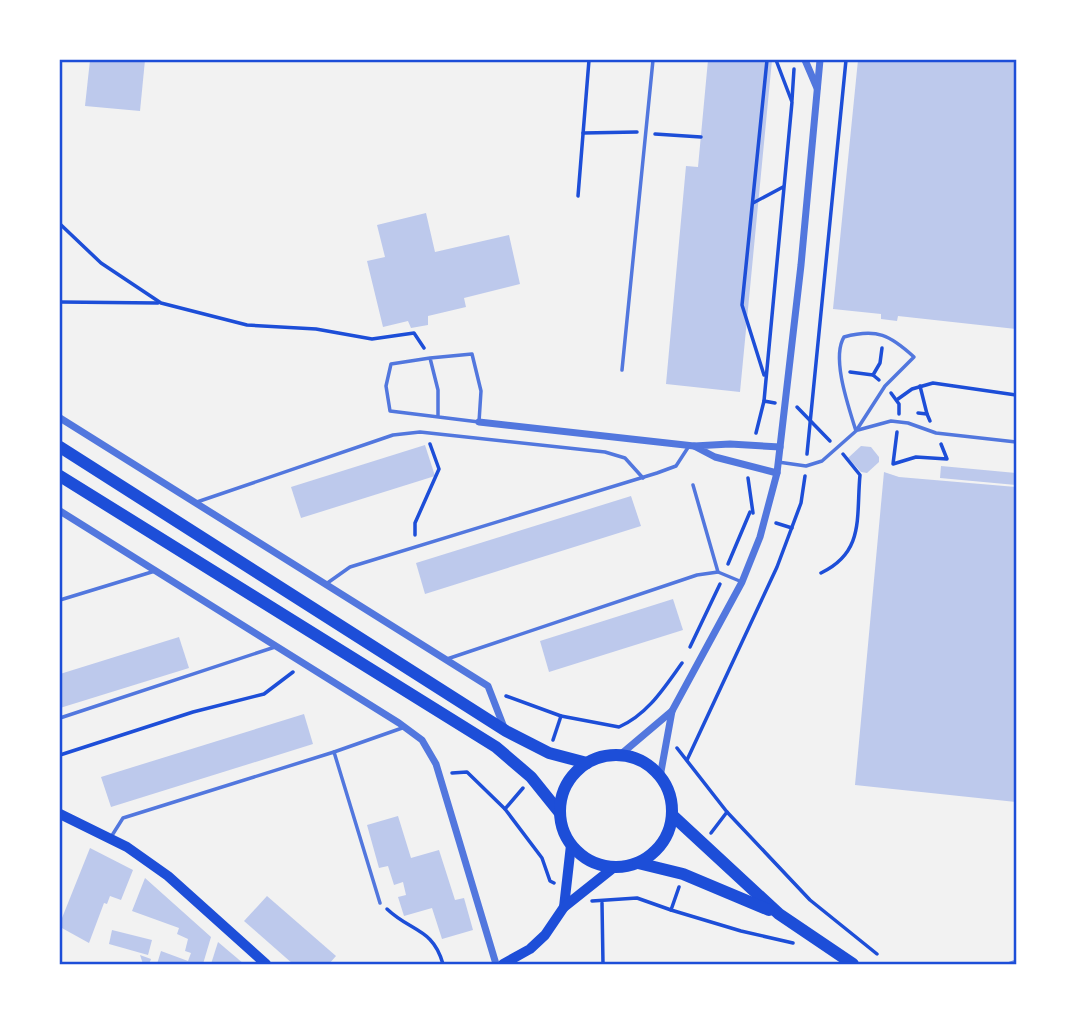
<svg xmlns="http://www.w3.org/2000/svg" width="1076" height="1024" font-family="Poppins,sans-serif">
  <rect width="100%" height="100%" fill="#f2f2f2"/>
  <g fill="#bdc9ec">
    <polygon points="90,60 145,60 140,111 85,106"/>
    <polygon points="708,60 772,60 740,392 666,384 686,166 698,167"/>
    <polygon points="858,60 1016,60 1016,329 898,316 897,321 881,319 881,314 833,309"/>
    <polygon points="426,213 435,252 509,235 520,284 464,298 466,307 428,316 428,325 411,328 408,321 383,327 367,261 385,257 377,225"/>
    <polygon points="425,445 435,476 301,518 291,487"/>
    <polygon points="861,446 871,447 879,457 879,462 867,473 861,472 848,458"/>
    <polygon points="941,466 1016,473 1016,485 940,478"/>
    <polygon points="884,472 899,477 1016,487 1016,802 855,785"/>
    <polygon points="631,496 641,526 425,594 416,563"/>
    <polygon points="673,599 683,630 549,672 540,641"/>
    <polygon points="179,637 189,668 60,708 60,674"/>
    <polygon points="304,714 313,744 111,807 101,777"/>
    <polygon points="398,816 411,858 439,850 455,900 464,898 473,930 442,939 432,908 404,916 398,897 406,895 403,882 394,885 388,866 379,868 367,825"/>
    <polygon points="90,848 133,870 121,900 110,896 107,904 104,903 89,943 60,927 60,923"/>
    <polygon points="145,878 211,937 203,964 157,964 161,951 188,961 191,953 185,951 188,939 177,934 179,928 132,911"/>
    <polygon points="267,896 336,956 329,964 293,964 244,921"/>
    <polygon points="112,930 152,940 148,955 109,944"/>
    <polygon points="218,942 244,964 211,964"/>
    <polygon points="140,955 151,959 149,964 143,964"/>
  </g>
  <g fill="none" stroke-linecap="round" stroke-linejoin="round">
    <g stroke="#1d4ed8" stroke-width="3.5">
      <polyline points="792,100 794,69"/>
      <polyline points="583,133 637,132"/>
      <polyline points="655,134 701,137"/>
      <polyline points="578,196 589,60"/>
      <polyline points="753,203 783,187"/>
      <polyline points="60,224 101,263 161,303 247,325 316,329 372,339 414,333 424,348"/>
      <polyline points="60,302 158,303"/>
      <polyline points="850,372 873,375 879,380"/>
      <polyline points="764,375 742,305 767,60"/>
      <polyline points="873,375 880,363 882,348"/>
      <polyline points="920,386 927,414"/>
      <polyline points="891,393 899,404 899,414"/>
      <polyline points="898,399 912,389 933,383 1016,395"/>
      <polyline points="764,401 792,102 776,60"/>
      <polyline points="797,407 830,441"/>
      <polyline points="918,413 927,414 930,421"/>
      <polyline points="897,432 893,464 916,457 947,459 941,444"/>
      <polyline points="756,433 764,401 775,403"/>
      <polyline points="807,454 846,60"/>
      <polyline points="748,478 753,513"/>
      <polyline points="776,523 792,528"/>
      <polyline points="415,535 415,523 439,469 430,444"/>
      <polyline points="728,564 750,512"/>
      <path d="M821,573c44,-21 35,-56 39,-98l-17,-21"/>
      <polyline points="690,647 720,584"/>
      <path d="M506,696l55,20 58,11c29,-13 45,-39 63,-64"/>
      <polyline points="553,740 561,716"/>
      <polyline points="677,748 727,812 810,900 877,954"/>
      <polyline points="60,755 193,712 264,694 293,672"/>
      <polyline points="687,760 777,567 801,503 805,476"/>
      <polyline points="452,773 467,772 505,809"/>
      <polyline points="523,788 505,809 542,858 550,881 554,883"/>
      <polyline points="711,833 727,812"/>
      <polyline points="679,887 671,910 741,931 793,943"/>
      <polyline points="592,901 637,898 671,910"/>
      <polyline points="602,903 603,964"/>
      <path d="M387,909c24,23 46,19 56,55"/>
    </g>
    <g stroke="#5277de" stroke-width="3.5">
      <polyline points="430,358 472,354 481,391 479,422 390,411 386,386 391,364 430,358 438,390 438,417"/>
      <polyline points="622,370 653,60"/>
      <polyline points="858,430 891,421 908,423 936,433 1016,442"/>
      <path d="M778,462l28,4 16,-5 34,-30 29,-45 29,-29c-24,-22 -37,-29 -70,-20 -13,21 5,71 12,94"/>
      <polyline points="693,485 718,572 742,582"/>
      <polyline points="194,503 393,435 420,432 605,452 625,458 643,478"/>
      <polyline points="326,584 350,567 657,473 676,466 689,446"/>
      <polyline points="60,600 155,571"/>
      <polyline points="447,659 697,575 718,572"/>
      <polyline points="60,718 275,647"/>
      <polyline points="334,752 405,727"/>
      <polyline points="111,837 123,818 334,752 380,903"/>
    </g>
    <g stroke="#5277de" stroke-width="7">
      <polyline points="805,60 817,88"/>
      <polyline points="60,418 488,686 505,730"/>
      <polyline points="479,422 694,446"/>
      <polyline points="777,473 715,457 694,446 730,444 780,447"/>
      <polyline points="60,511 399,723 422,740 436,764 496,964"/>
      <polyline points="620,755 672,711"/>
      <polyline points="660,777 672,711 742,582 760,537 777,473 801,265 820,60"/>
    </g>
    <g stroke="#1d4ed8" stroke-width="10">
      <polyline points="60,814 127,847 168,876 266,964"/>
      <polyline points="564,907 571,845"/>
      <polyline points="503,964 530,949 545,935 564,907 613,868"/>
    </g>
    <g stroke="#1d4ed8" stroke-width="12">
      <polyline points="60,447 506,731 549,753 587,763"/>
      <polyline points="60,476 496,747 531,777 560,813"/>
      <circle cx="616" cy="811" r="56"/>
      <polyline points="672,815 779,914 853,964"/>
      <polyline points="638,863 683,874 769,910"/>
    </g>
    <polyline stroke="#7290e2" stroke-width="5" points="1010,964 1016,962"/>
  </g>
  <rect width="1076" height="1024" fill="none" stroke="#ffffff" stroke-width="122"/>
  <rect x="61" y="61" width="954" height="902" fill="none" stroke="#1d4ed8" stroke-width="2.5"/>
</svg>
